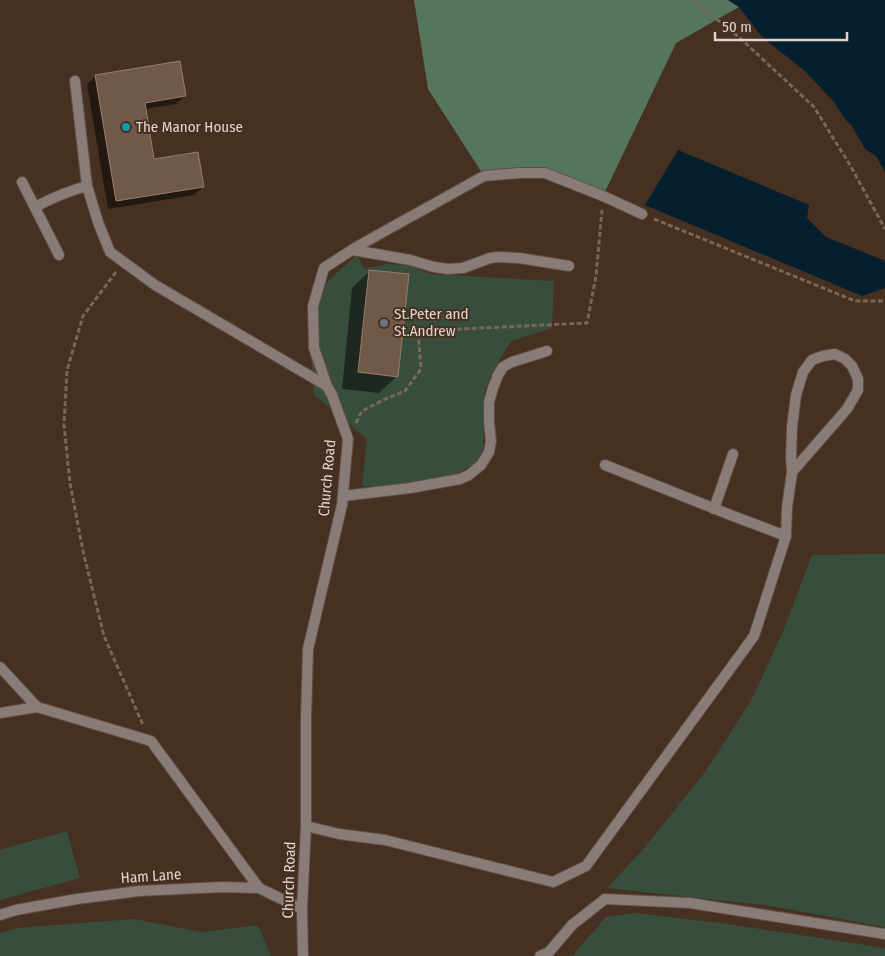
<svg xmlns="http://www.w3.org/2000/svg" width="885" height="956" font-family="'Fira Sans Condensed',sans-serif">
  <rect width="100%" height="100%" fill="#453021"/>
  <g fill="#384e3c">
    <polygon points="357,255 364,269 386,264 412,266 430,274 554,281 552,328 511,341 499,361 485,390 483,449 476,464 448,478 395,487 362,486 367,439 314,395 308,307 330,279"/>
    <polygon points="885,554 885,927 765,905 607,888 645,847 705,772 728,737 754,695 784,629 812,555"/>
    <polygon points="67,831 80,878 0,900 0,850"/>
    <polygon points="636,913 728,924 885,948 885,956 572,956 606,917"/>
    <polygon points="134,919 202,932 258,925 271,956 0,956 0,933 17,928"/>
  </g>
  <polygon fill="#56755d" points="414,0 728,0 739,7 676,43 603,196 545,173 484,176 428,89"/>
  <g fill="#041f2d">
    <polygon points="728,0 885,0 885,172 876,156 865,149 852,126 845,119 834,102 805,71 762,37 739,7"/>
    <polygon points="678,150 809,205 807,218 826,237 885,261 885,288 862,296 645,205"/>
  </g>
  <g fill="#0007">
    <polygon points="96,76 185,96 176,104 145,109 153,160 203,187 194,195 108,209 87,84"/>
    <polygon points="370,271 397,376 379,393 342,389 352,288"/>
  </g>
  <g fill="#715949" stroke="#967c6b">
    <polygon points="180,61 186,96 145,103 154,159 198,152 204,187 116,201 95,75"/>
    <polygon points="369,270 409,274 398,377 358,372"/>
  </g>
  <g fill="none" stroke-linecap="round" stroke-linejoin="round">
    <g stroke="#614e40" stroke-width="12">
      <g id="service">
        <polyline points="22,182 59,255"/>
        <path d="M35,207c17,-9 33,-16 52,-21"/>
        <polyline points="353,250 410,260 434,267 448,269 463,268 490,258 498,257 519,258 569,266"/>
        <polyline points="605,465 733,516 786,536"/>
        <polyline points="343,496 410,488 460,479 469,475 481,465 489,452 491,441 489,422 489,402 493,388 498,375 503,367 512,362 547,351"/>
        <polyline points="714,509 733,454"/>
        <polyline points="0,667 37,707"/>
        <polyline points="0,713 37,707 151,741 259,888"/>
        <polyline points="306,826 339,834 385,840 553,882 586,866 754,636 786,536 787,508 792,472 791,458 792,427 796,395 803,372 812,360 823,356 835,354 845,359 852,366 858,379 858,390 847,409 792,472"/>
        <polyline points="540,956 549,952 572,925 605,899 690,903 885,934"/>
      </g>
    </g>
    <g stroke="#614e40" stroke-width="12">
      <g id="minor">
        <polyline points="75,81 87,186 98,222 110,252 155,285 327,386"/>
        <polyline points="0,915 16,910 77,899 139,891 222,887 259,888 302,909"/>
        <polyline points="303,956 302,909 306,826 306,719 308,649 342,505 348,439 332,395 327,386 314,348 313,306 324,268 358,246 484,176 519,173 545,173 603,196 642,214"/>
      </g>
    </g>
    <g stroke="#786659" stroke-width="3" stroke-dasharray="5 2.5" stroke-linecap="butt">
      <polyline points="693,0 740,38 814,107 850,165 885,229"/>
      <polyline points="654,219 855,301 885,301"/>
      <polyline points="116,272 83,316 67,370 64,425 70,483 83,551 104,636 143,725"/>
      <polyline points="356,423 362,411 383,400 405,391 421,369 418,331 587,323 596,276 602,210"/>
    </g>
    <use href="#service" stroke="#897b77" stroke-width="10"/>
    <use href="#minor" stroke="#897b77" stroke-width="10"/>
  </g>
  <circle fill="#0f9aa8" stroke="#453021" stroke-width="2" cx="126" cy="127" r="5"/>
  <circle fill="#6b7280" stroke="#453021" stroke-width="2" cx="384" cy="323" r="5"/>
  <g text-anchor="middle" stroke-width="4" stroke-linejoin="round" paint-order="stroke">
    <g font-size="15" fill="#e2d4cb" stroke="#453021" text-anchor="start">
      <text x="136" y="132">The Manor House</text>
      <text x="394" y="319">St.Peter and<tspan x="394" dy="17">St.Andrew</tspan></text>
    </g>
    <g font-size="15" fill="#e2d4cb" stroke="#453021">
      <text transform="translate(327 478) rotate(-85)" y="5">Church Road</text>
      <text transform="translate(151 876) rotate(-4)" y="5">Ham Lane</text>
      <text transform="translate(289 880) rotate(-88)" y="5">Church Road</text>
    </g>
  </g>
  <path d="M715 32v8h132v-8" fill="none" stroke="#e2d4cb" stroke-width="2.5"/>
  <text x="722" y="32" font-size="15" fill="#e2d4cb" stroke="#453021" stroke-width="4" paint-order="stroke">50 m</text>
</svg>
